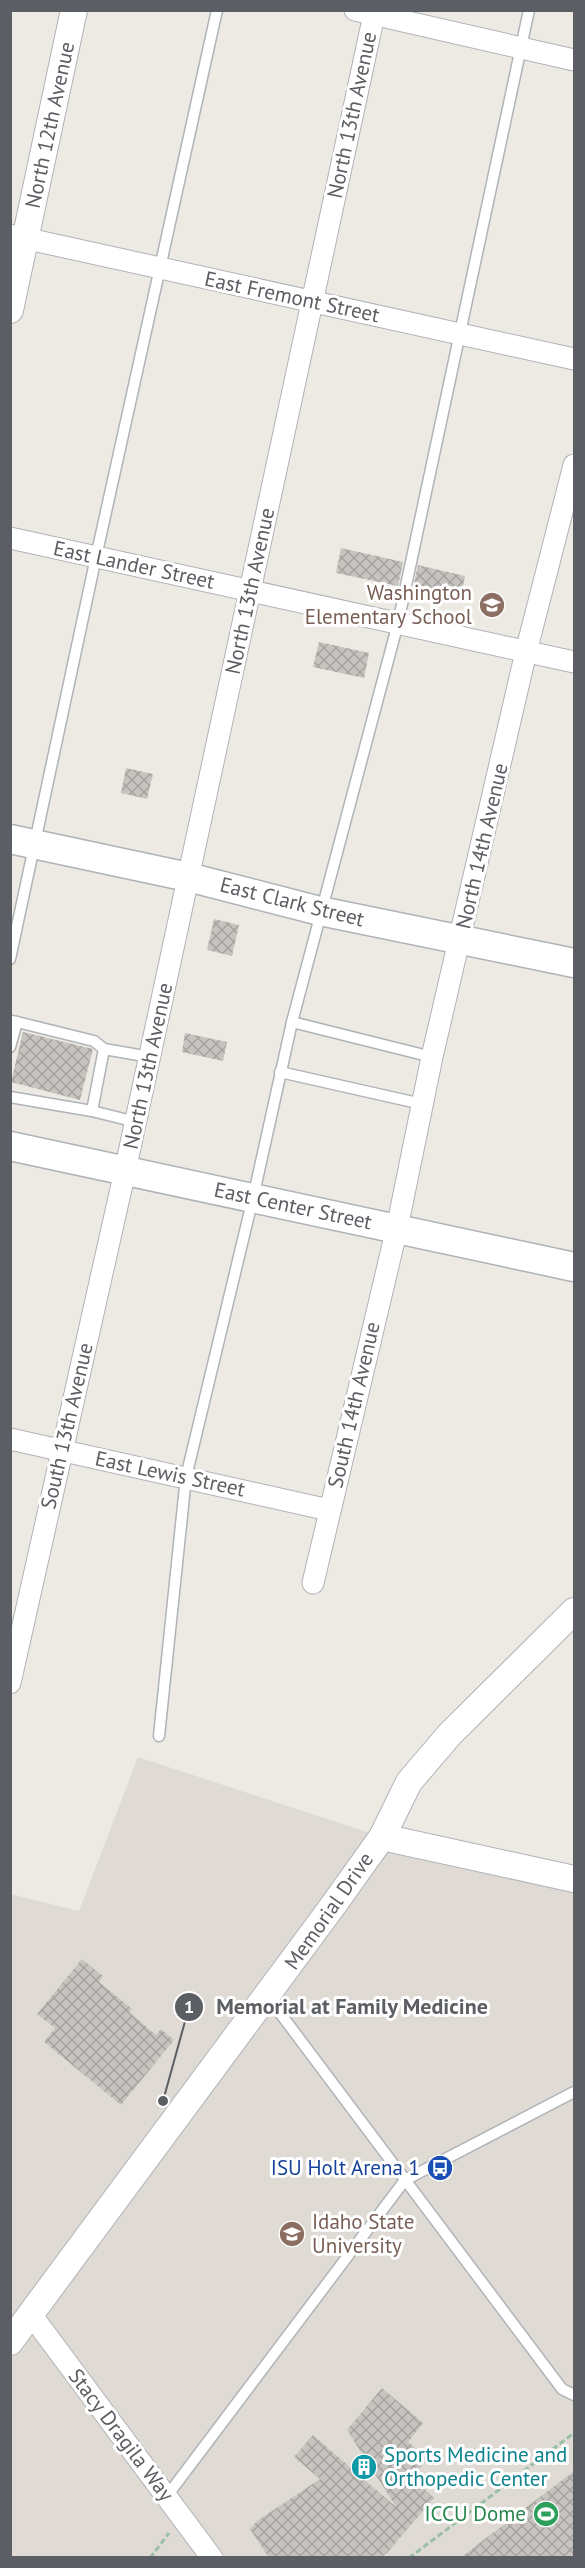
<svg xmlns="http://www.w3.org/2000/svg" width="585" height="2568" font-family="'PT Sans',sans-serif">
  <defs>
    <pattern id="building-cross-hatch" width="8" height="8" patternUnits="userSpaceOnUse" patternTransform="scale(1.5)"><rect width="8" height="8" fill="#c7c4c0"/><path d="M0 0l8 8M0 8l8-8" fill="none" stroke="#a5a29f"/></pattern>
  </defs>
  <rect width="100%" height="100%" fill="#eceae3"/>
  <polygon fill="#dfdbd4" points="138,1757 382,1837 574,1889 574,2557 11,2557 10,1894 79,1911"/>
  <g fill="url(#building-cross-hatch)">
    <polygon points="341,548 403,562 398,586 336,573"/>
    <polygon points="418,565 465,576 460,600 413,589"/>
    <polygon points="319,642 369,653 364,678 313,667"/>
    <polygon points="126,768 153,774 147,799 121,793"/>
    <polygon points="214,919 239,925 232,956 207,950"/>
    <polygon points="23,1032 93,1049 80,1100 11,1082"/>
    <polygon points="185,1033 227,1042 223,1061 182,1052"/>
    <polygon points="82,1959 103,1976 99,1982 132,2009 129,2012 156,2035 161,2029 174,2040 121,2105 44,2042 55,2028 37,2014"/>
    <polygon points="382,2388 423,2423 408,2442 428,2459 412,2478 434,2498 387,2553 380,2558 269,2558 250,2529 257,2521 320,2479 294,2457 313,2435 396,2507 347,2430"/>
    <polygon points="574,2471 574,2558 460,2558"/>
  </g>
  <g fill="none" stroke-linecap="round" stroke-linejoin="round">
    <g stroke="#b0b3b7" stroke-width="13">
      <g id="service">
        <polyline points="10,959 96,557 217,10"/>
        <polyline points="17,1022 94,1041 104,1049"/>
        <polyline points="292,1022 432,1057"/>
        <polyline points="10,1047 17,1022 12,1021"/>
        <polyline points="280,1072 422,1104"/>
        <polyline points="10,1097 92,1111 104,1049 150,1057"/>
        <polyline points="92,1111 136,1122"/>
        <polyline points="159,1736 186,1477 253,1198 292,1022 398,623 529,10"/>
        <polyline points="268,1997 562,2389 574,2395"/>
        <polyline points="167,2496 405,2180 574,2092"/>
      </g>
    </g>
    <g stroke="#b0b3b7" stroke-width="23">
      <g id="minor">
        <polyline points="355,10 574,60"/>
        <polyline points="10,235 574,359"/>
        <polyline points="10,538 574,662"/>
        <polyline points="10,1439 329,1510"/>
        <polyline points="313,1583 397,1228 432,1057 526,652 574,465"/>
        <polyline points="10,1683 125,1171 375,10"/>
        <polyline points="30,2313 212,2558"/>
      </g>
    </g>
    <g stroke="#b0b3b7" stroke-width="28">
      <g id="tertiary">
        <polyline points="10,310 74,10"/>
        <polyline points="382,1837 574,1879"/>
        <polyline points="10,2342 332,1907 382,1837 409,1782 450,1734 574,1611"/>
      </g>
    </g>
    <g stroke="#afb2b6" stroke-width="31">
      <g id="secondary">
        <polyline points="10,839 188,877 320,911 574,963"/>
        <polyline points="10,1146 574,1267"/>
      </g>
    </g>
    <g stroke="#9abfa4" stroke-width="3" stroke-dasharray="6 3" stroke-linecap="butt">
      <polyline points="150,2558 169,2533"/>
      <polyline points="409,2558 574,2433"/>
    </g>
    <use href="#service" stroke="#fff" stroke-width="10"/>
    <use href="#minor" stroke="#fff" stroke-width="21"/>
    <use href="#tertiary" stroke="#fff" stroke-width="26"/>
    <use href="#secondary" stroke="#fff" stroke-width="28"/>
  </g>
  <defs>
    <g id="school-disc" transform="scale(1.35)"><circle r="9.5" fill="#8d6e63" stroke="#fff"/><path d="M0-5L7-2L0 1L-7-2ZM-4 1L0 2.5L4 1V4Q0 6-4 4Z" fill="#fff"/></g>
    <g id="bus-disc" transform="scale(1.35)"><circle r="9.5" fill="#1a4fb4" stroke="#fff"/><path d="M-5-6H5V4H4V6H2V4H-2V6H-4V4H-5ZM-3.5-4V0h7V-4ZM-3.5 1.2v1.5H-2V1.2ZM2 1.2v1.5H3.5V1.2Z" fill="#fff"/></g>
    <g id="university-disc" transform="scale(1.35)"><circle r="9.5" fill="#8d6e63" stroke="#fff"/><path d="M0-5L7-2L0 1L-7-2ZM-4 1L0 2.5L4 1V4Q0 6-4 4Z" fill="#fff"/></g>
    <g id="building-disc" transform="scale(1.35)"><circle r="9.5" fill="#0f9aa8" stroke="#fff"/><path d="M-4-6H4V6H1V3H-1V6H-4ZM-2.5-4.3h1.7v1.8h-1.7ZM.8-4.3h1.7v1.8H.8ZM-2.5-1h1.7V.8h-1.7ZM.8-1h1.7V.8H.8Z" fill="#fff"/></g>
    <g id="stadium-disc" transform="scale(1.35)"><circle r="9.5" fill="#2e9e5b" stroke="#fff"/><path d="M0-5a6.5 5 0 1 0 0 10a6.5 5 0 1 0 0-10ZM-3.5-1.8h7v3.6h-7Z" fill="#fff"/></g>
  </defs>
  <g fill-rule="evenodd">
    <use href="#school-disc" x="492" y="605"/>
    <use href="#bus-disc" x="440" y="2168"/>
    <use href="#university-disc" x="292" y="2234"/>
    <use href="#building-disc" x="364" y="2467"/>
    <use href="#stadium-disc" x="546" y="2514"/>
  </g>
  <g text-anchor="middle" stroke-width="6" stroke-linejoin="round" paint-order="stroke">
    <g font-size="21" fill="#5b5e62" stroke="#fff">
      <text transform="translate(352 115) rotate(-78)" y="7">North 13th Avenue</text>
      <text transform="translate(50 125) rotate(-78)" y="7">North 12th Avenue</text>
      <text transform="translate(292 297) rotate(12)" y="7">East Fremont Street</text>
      <text transform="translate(134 565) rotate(12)" y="7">East Lander Street</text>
      <text transform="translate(250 591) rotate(-78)" y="7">North 13th Avenue</text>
      <text transform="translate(482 846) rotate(-77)" y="7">North 14th Avenue</text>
      <text transform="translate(292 902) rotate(14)" y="7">East Clark Street</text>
      <text transform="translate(148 1066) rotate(-78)" y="7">North 13th Avenue</text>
      <text transform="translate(293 1206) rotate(12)" y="7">East Center Street</text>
      <text transform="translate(354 1405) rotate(-77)" y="7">South 14th Avenue</text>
      <text transform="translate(67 1426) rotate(-77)" y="7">South 13th Avenue</text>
      <text transform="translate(170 1474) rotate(12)" y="7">East Lewis Street</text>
      <text transform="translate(329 1911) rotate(-55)" y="7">Memorial Drive</text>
      <text transform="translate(121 2435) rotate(53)" y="7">Stacy Dragila Way</text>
    </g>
    <g font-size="21" fill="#785e54" stroke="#fff" text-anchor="end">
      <text x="472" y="600">Washington<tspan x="472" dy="24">Elementary School</tspan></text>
      <text x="312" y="2229" text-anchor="start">Idaho State<tspan x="312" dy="24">University</tspan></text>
    </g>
    <g font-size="21" fill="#164399" stroke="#fff" text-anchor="end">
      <text x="420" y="2175">ISU Holt Arena 1</text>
    </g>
    <g font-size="21" fill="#0d838f" stroke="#fff" text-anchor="start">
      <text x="384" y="2462">Sports Medicine and<tspan x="384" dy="24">Orthopedic Center</tspan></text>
    </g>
    <g font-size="21" fill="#27864d" stroke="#fff" text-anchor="end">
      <text x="526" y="2521">ICCU Dome</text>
    </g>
  </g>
  <path fill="none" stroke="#5b5e62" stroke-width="2" d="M163 2101L189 2007"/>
  <g fill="#5b5e62" stroke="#fff" stroke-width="2">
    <circle cx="163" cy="2101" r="6"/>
    <circle cx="189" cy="2007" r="15"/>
  </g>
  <g font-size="18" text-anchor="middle" font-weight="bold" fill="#fff">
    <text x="189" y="2013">1</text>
  </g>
  <g font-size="22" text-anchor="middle" font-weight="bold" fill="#5b5e62" stroke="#fff" stroke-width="6" stroke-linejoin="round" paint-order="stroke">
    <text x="352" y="2014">Memorial at Family Medicine</text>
  </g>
  <rect width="585" height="2568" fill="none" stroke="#5b5e62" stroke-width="24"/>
</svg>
